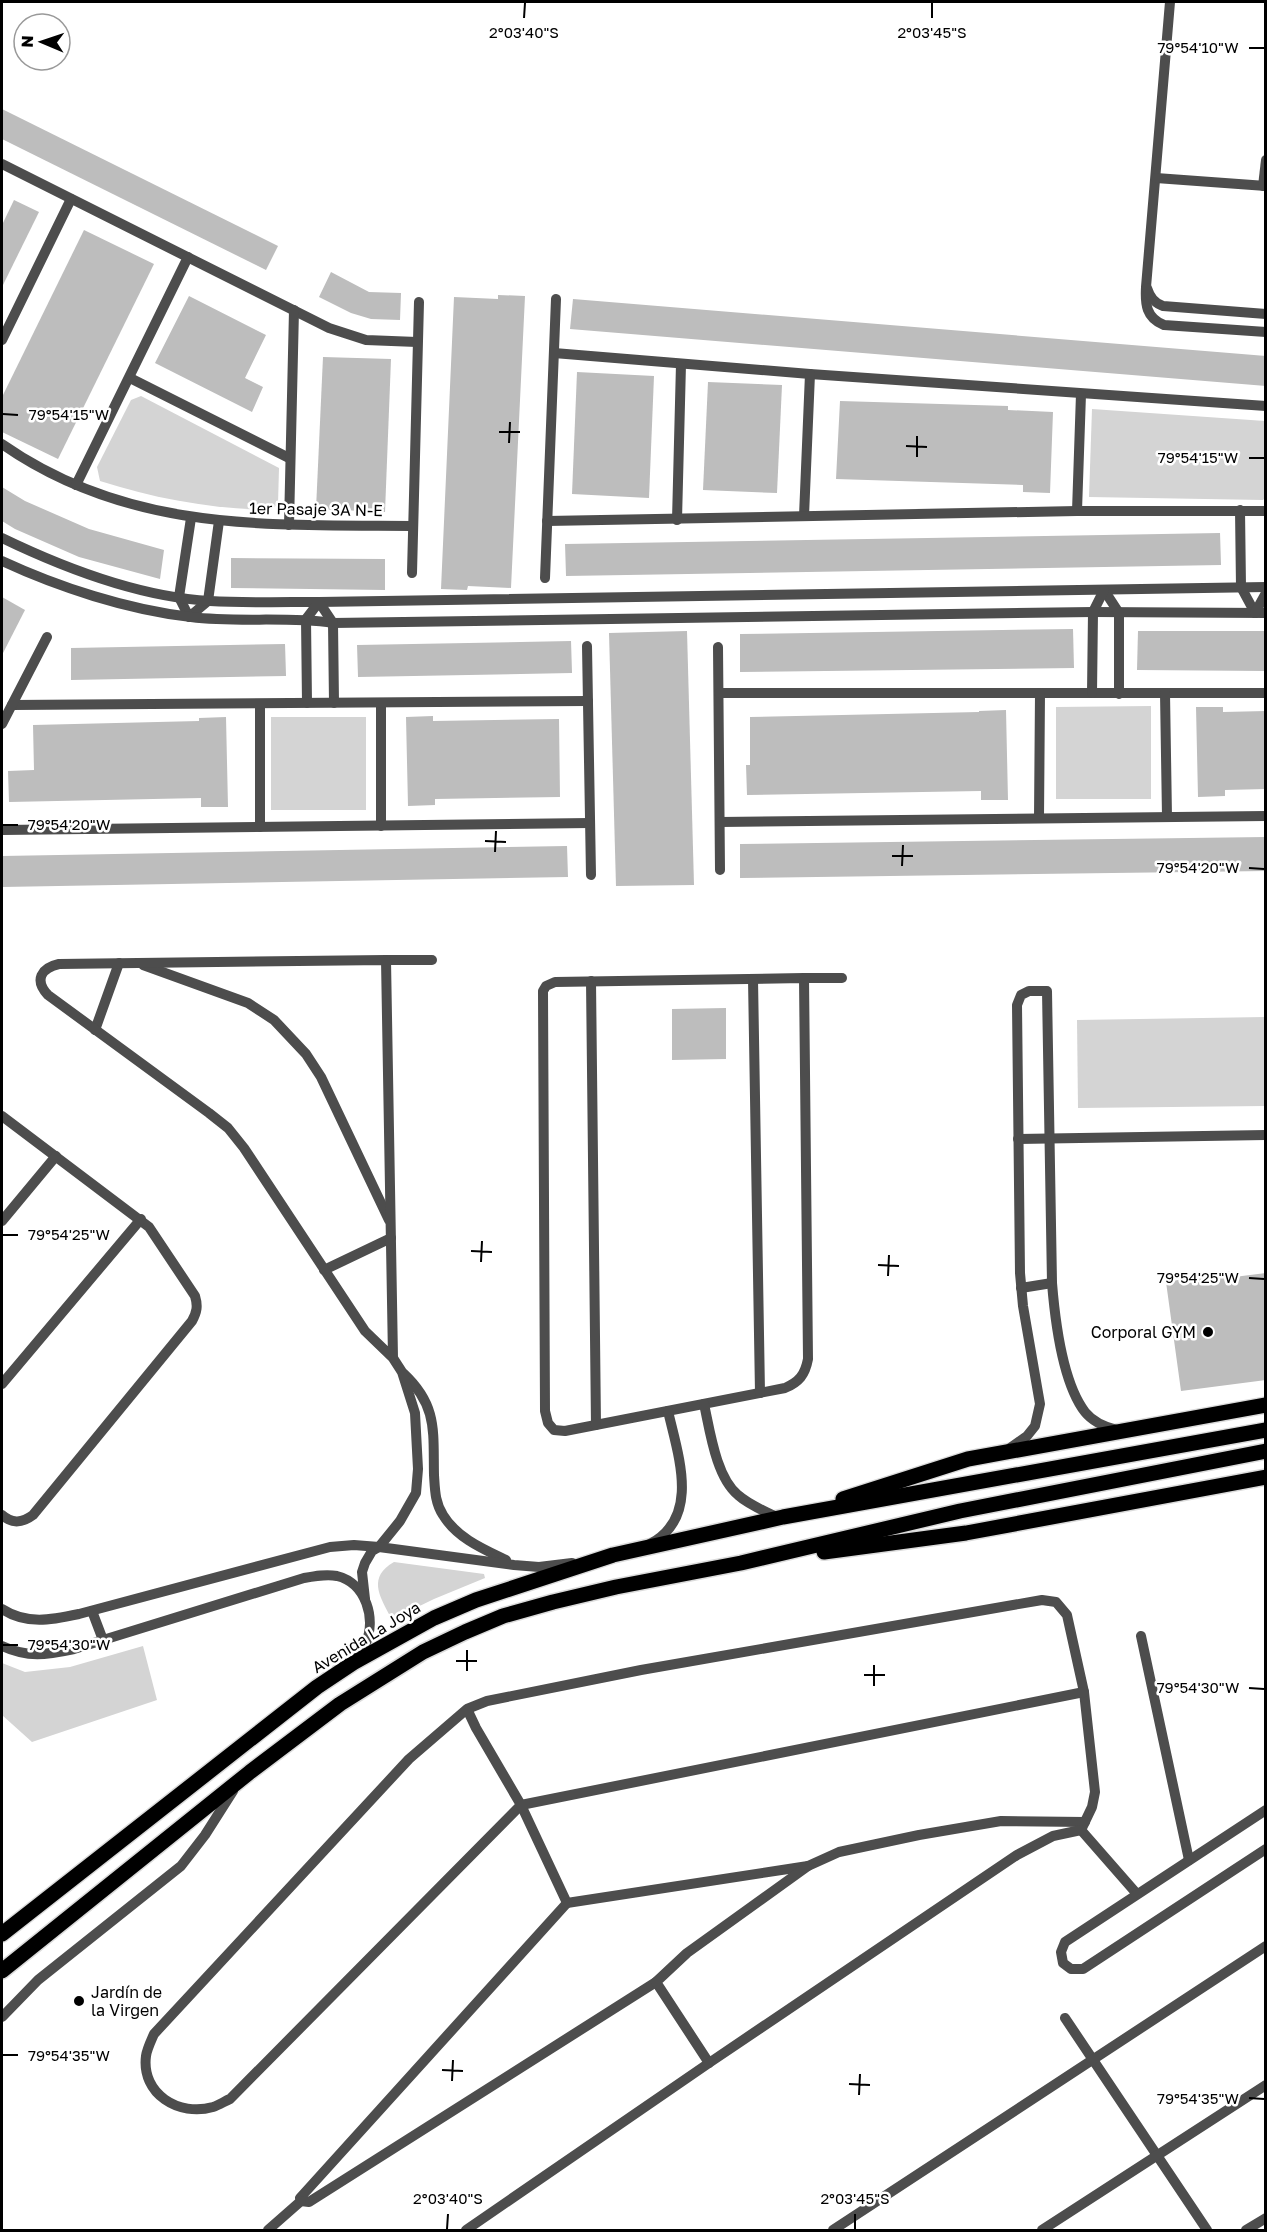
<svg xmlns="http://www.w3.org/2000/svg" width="1267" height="2232" font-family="'Golos Text',sans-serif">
  <rect width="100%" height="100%" fill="#fff"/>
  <g fill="#d4d4d4">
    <path d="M141,396l138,72 -1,36 -7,6c-58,-1 -115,-11 -171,-29l-3,-14 34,-67z"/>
    <polygon points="1092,409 1265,421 1265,498 1263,500 1089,497"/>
    <polygon points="1151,706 1151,799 1056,799 1056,707"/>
    <rect x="271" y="717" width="95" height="93"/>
    <polygon points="1265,1017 1265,1106 1078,1108 1077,1020"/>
    <path d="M394,1562l90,12 1,4 -51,21 -37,18 -7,-1c-11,-21 -22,-39 4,-54z"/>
    <polygon points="143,1646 157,1700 32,1742 2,1715 2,1663 25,1672 70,1667"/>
  </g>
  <g fill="#bdbdbd">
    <polygon points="2,109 278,246 266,270 2,139"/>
    <polygon points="14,200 39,212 2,287 2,225"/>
    <polygon points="84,230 154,264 58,459 2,432 2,397"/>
    <polygon points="331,272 369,292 401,293 400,320 371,319 351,313 319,297"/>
    <polygon points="498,295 525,296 511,588 468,586 467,590 441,589 454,297 498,299"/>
    <polygon points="189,296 266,335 245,378 263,387 252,412 155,363"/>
    <polygon points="573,299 1266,356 1266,386 570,329"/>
    <polygon points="323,357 391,359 385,512 316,509"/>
    <polygon points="577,372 654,376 649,498 572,494"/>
    <polygon points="708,382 782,385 777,493 703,490"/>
    <polygon points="840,401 1008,406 1008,410 1053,412 1050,493 1023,492 1023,485 836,479"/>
    <polygon points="2,487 25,501 89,529 164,550 160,579 79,557 15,529 2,521"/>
    <polygon points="1220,533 1221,565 566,576 565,544"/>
    <polygon points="231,558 385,559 385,590 231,588"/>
    <polygon points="2,597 25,610 2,655"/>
    <polygon points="1073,629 1074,668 740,672 740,634"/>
    <polygon points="687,631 694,885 616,886 609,633"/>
    <polygon points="1138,631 1266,631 1266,671 1137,670"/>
    <polygon points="571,641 572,673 358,677 357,645"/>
    <polygon points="285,644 286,676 71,680 71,648"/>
    <polygon points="1196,707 1223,707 1223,712 1266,711 1266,789 1225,790 1225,796 1198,797"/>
    <polygon points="1006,710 1008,800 981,800 981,791 747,795 746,765 750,765 750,717 979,712 979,711"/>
    <polygon points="433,716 433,721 559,719 560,797 435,799 435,805 408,806 406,717"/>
    <polygon points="226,717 228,807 201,807 201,798 9,802 8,771 34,770 33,725 199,721 199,718"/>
    <polygon points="1266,837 1266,871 740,878 740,844"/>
    <polygon points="567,846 568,877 2,887 2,856"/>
    <polygon points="726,1008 726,1059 672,1060 672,1009"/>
    <polygon points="1233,1271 1234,1277 1266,1273 1266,1380 1181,1391 1166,1282"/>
  </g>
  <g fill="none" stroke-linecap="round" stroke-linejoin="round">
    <g stroke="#dbdbdb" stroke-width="18">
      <g id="major">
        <polyline points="843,1499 968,1459 1266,1405"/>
        <polyline points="824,1552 966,1533 1266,1477"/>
        <polyline points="2,1934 317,1687 353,1663 434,1618 476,1600 613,1555 783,1517 1266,1430"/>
        <polyline points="2,1971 250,1772 340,1704 423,1652 465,1632 503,1616 553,1602 616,1587 741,1563 960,1511 1266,1451"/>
      </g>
    </g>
    <g stroke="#4d4d4d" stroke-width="10">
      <path d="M1170,2l-24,285c-1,17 0,31 18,38l102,7"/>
      <polyline points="2,164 329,328 366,340 417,342"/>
      <polyline points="1156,178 1266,186"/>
      <polyline points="1263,186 1266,160"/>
      <path d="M1147,288c3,9 7,15 16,18l103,8"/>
      <polyline points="2,340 71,199"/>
      <polyline points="554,353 810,374 1266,406"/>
      <polyline points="130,378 289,458"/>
      <path d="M2,444c126,88 264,81 410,82"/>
      <polyline points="76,485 188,257"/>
      <polyline points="1240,510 1241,587 1255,613"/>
      <polyline points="1077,511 1081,394"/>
      <polyline points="804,516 810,374"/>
      <polyline points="191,518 179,597 189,617 208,601 219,521"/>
      <polyline points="677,520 681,364"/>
      <polyline points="547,521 1077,511 1266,511"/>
      <polyline points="289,525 294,310"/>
      <path d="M2,538c62,30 138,59 208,63 36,2 73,1 109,1l947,-15"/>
      <path d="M2,561c56,26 126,49 189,56 47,6 95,-1 142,6l760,-11 173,1"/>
      <polyline points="412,573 419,302"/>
      <polyline points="545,578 556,299"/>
      <polyline points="1104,590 1119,613 1119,694"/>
      <polyline points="1255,613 1266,593"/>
      <polyline points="587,646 591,875"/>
      <polyline points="718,647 720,870"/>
      <polyline points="719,693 1266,693"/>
      <polyline points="1092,693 1093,612 1104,590"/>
      <polyline points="1165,693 1167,817"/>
      <polyline points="307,703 306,619 319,602 333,623 334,703"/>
      <polyline points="381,703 381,826"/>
      <polyline points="260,704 260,827"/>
      <polyline points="12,705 588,701"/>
      <polyline points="2,724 47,637"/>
      <polyline points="1039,818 1040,693"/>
      <polyline points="720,822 1266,816"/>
      <polyline points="2,830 590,823"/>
      <polyline points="386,960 432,960"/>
      <polyline points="143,965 248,1003 274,1020 306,1054 321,1077 389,1220"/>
      <path d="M804,978l4,381c-3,16 -9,23 -23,29l-220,43 -11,-1 -6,-7 -3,-12 -2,-420 3,-5 9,-4z"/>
      <polyline points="804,978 842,978"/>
      <polyline points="753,979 760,1393"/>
      <polyline points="591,981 596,1425"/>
      <polyline points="95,1030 119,963"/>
      <path d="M2,1116l147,111 46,69c3,10 2,16 -3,25l-159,194c-11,8 -21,9 -31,0"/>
      <polyline points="1018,1139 1266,1135"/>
      <polyline points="2,1221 56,1156"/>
      <polyline points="324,1270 391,1238"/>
      <polyline points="1021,1288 1052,1283"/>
      <path d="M404,1374c34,32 29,58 30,101 1,15 1,28 9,40 14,23 40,34 63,45"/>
      <polyline points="2,1384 141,1219"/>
      <path d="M704,1404c6,27 12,73 34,91 11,10 27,16 40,23"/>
      <path d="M1010,1448l17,-12 8,-10 5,-22 -17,-98 -3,-33 -3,-268 4,-10 8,-4h18l5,292c3,37 10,99 33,129 8,10 20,15 32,18"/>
      <path d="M650,1544c51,-27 28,-89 18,-133"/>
      <path d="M365,1599l-3,-27 3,-9 7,-12 7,-4 21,-26 16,-28 2,-24 -3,-56 -13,-41 -9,-14 -28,-27 -121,-183 -16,-20 -19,-15 -161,-118c-14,-15 -7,-27 11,-31l327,-4 7,398"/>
      <path d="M2,1609c25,16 49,11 77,5l251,-67 24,-2 25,2 135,18 25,2 33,-4"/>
      <polyline points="92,1611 103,1640"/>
      <polyline points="1141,1636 1189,1860"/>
      <path d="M2,1646c26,12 44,9 72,3l230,-71c11,-2 22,-4 33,-2 29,7 40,43 28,69 -2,5 -7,10 -10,15"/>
      <path d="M467,1709l-58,50 -255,275c-3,7 -7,15 -8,22 -5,38 33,61 67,51 6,-2 12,-6 17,-8l291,-294 -45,-77 -9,-19 20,-8 154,-31 401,-70 14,2 11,13 17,77 11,100 -3,15 -11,23 56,64"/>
      <polyline points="1266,1810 1065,1942 1061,1952 1063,1963 1071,1969 1083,1969 1266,1849"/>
      <polyline points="808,1866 567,1903 521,1805 1084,1692"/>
      <polyline points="567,1903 300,2198 301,2201 309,2202 656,1982"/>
      <polyline points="2,2017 38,1980 181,1866 205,1835 233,1791"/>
      <polyline points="1065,2018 1207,2230"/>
      <polyline points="709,2063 656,1982 687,1953 808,1866 839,1852 919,1835 1001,1821 1085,1822"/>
      <polyline points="268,2230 301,2201"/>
      <polyline points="466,2230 709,2063 1017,1855 1053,1836 1081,1830"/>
      <polyline points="833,2230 1266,1946"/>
      <polyline points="1042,2230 1266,2085"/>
      <polyline points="1246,2230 1266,2218"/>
    </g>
    <use href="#major" stroke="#000" stroke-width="15"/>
  </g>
  <path fill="none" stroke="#000" stroke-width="2" d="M524,18l1,-15M932,18v-15M1249,48h15M3,414l15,1M499,432h21M509,443l1,-21M906,446l21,1M917,457v-21M1249,458h15M3,825h15M485,841l21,1M495,852l1,-21M892,856h21M902,866l1,-21M1249,868l15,1M3,1235h15M471,1251l21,1M481,1262l1,-21M878,1265l21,1M888,1276l1,-21M1249,1278l15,1M3,1645h15M456,1661h21M467,1671v-21M864,1675h21M874,1686v-21M1249,1688l15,1M3,2055h15M442,2070l21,1M452,2081l1,-21M849,2084l21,1M859,2095l1,-21M1249,2098l15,1M447,2229l1,-15M855,2229v-15"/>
  <g fill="#000" stroke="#fff" stroke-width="2">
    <circle cx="1208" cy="1332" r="6"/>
    <circle cx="79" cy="2001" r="6"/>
  </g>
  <g text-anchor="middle" stroke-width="5" stroke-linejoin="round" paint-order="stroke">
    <g font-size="16" fill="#000" stroke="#fff">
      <text transform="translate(316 509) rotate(1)" y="6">1er Pasaje 3A N-E</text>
      <text transform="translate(366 1637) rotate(-31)" y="6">Avenida La Joya</text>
    </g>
    <g font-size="16" fill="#000" stroke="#fff" text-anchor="end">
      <text x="1196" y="1338">Corporal GYM</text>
      <text x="91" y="1998" text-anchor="start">Jardín de<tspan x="91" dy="18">la Virgen</tspan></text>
    </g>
  </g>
  <g font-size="15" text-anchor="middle" fill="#000" stroke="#fff" stroke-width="5" stroke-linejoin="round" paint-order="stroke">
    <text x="524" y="38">2°03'40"S</text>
    <text x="932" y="38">2°03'45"S</text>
    <text x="1198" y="53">79°54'10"W</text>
    <text x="69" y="420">79°54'15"W</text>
    <text x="1198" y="463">79°54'15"W</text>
    <text x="69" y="830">79°54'20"W</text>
    <text x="1198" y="873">79°54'20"W</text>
    <text x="69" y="1240">79°54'25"W</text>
    <text x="1198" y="1283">79°54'25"W</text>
    <text x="69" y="1650">79°54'30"W</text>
    <text x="1198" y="1693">79°54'30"W</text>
    <text x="69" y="2061">79°54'35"W</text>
    <text x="1198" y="2104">79°54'35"W</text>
    <text x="448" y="2204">2°03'40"S</text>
    <text x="855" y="2204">2°03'45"S</text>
  </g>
  <rect width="1267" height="2232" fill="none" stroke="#000000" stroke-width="6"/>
  <g transform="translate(42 42) rotate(272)"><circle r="28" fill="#ffffff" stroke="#999999" stroke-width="1.5"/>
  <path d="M0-4.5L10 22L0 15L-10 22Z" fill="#000000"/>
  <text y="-9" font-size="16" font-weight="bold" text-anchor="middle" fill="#000000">N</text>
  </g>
</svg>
